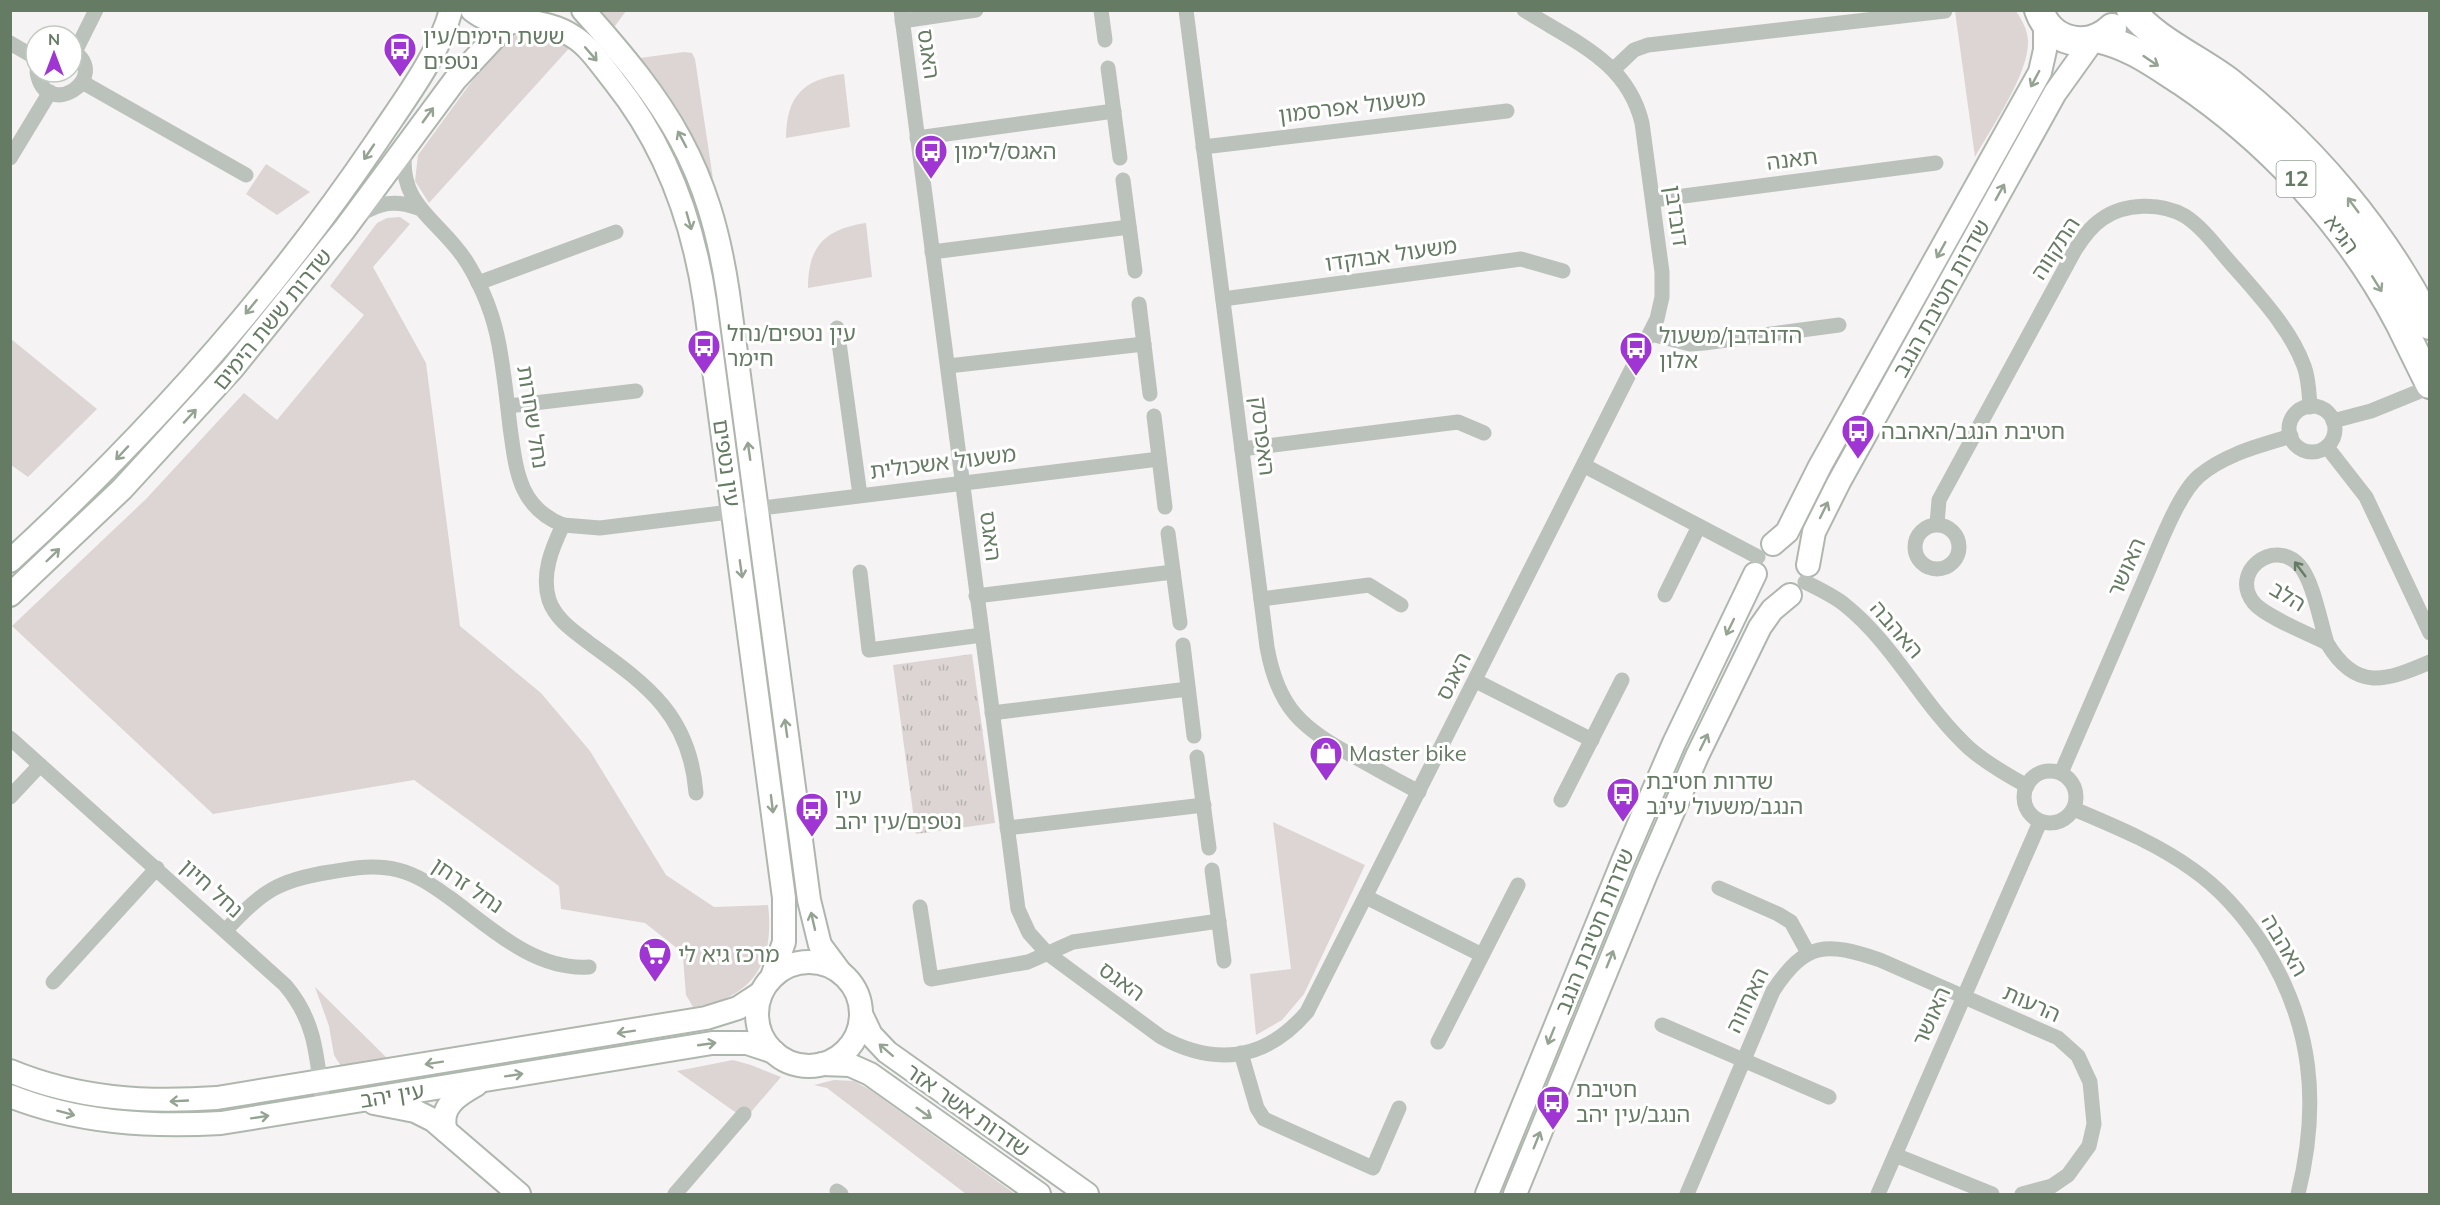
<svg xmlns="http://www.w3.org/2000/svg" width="2440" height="1205" font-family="Mulish,'Noto Sans Hebrew',sans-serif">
  <defs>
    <pattern id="grass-tufts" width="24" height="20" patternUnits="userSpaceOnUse" patternTransform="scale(1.5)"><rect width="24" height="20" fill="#dcd5d4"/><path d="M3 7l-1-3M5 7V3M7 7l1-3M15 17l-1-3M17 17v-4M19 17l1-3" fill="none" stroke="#b6b2b0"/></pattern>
  </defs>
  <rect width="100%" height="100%" fill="#f6f3f4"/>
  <polygon fill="url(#grass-tufts)" points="972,654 995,823 916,834 893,665"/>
  <g fill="#dcd5d4">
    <polygon points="591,11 626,11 612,30"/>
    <path d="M1955,11h61c6,9 11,18 12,29 2,32 -37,88 -53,117z"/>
    <path d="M541,31l32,13 -144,159 -14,-22 3,-26 78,-107c15,-13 26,-16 45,-17z"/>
    <polygon points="684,52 692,53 695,59 713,179 674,104 640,58"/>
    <path d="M844,74l6,53 -64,11c0,-42 18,-59 58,-64z"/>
    <polygon points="266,164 310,192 277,215 246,194"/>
    <path d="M400,217l10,7 -37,43 53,96 34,263 81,67 49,58 76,124 48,32 54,-2c7,57 -15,94 -75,102l-7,-12 -3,-37 -5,-9 -33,-26 -84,-14 -2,-23 -145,-106 -201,34 -201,-188 134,-127 98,-106 33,27 87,-105 -34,-29 47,-63 10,-5z"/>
    <path d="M866,223l6,54 -64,11c0,-42 17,-59 58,-65z"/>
    <polygon points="11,339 97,409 28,477 11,465"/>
    <polygon points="1273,822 1365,865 1304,994 1282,1020 1256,1035 1250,974 1291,969"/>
    <polygon points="315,987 391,1062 341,1066 334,1055 329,1026"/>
    <polygon points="733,1060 751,1065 781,1077 745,1119 677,1071"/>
    <polygon points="834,1080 854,1081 870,1090 1015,1194 966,1194 827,1088 814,1085"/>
  </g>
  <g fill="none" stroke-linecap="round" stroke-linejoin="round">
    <g stroke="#aeb7ad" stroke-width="26">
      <g id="secondary">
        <path d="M472,10c14,11 30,15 47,11"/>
        <path d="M583,10c85,95 126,155 145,283l81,607 11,45 20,27"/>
        <path d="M522,20c18,3 36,6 52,17 16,10 28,29 40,44 52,65 79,139 91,221l79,596v44l-12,35"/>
        <polyline points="1773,544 1787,532 1820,466 2040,72 2045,50 2045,23"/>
        <path d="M10,561c137,-126 263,-266 367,-420 26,-39 62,-86 74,-131"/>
        <polyline points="1808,565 1814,532 1839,482 2055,93 2093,40"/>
        <polyline points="10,595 122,489 232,369 344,230 455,80 509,22"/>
        <circle cx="809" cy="1014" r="52"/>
        <polyline points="861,1014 871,1035 887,1052 1087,1194"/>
        <polyline points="822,1064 850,1065 870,1074 1039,1194"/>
        <path d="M10,1071c68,28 135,32 207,27l489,-80 32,-10 23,-15"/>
        <path d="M10,1096c68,27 139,31 211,27l491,-80h35l27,9"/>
        <polyline points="374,1103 415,1111 433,1120 519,1194"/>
        <path d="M446,1131c-8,-24 12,-36 30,-46"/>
        <polyline points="1487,1194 1623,861 1674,743 1755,574"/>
        <polyline points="1515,1194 1646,874 1697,756 1760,627 1772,610 1790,595"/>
      </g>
    </g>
    <g stroke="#adb4ad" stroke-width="32">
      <g id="highway">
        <path d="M2039,10c11,33 49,41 73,18"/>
        <path d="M2131,10c21,29 71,51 99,73 82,65 153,148 200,242"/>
        <path d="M2097,38c33,7 57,25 85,43 90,61 167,145 218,242 10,20 20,41 30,61"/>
      </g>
    </g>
    <g stroke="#bbc2bb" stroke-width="15">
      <path d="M901,10l117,899 11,24 18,20 114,84c55,30 105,23 146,-25l350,-693 5,-22v-25l-20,-149c-15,-62 -68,-81 -118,-113"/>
      <polyline points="1101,10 1105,40"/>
      <path d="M1186,10l81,637c11,62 35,81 88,110 21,12 43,24 64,35"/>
      <polyline points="902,21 976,10"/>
      <polyline points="10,43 36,58"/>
      <polyline points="75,52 96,10"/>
      <polyline points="1108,68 1120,158"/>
      <polyline points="1614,69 1634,50 1648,45 1945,11"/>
      <path d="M37,72c8,50 77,6 35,-22"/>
      <polyline points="82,82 246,175"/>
      <polyline points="917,138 1114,111"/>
      <polyline points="1203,147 1507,111"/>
      <path d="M405,149c-8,59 37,71 63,115 15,25 26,53 31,81 5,27 8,55 11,82 6,42 8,80 53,98 -11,23 -22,49 -14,75 7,20 25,31 40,43 58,42 101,72 107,150"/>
      <polyline points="10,158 50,92"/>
      <polyline points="1123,180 1135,271"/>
      <polyline points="1653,200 1936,163"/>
      <path d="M359,215c21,-12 35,-16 59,-7"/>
      <polyline points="932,252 1129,227"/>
      <polyline points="478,283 616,232"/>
      <polyline points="1223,299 1521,259 1563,271"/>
      <polyline points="1139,304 1150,394"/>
      <polyline points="837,328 860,495"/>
      <polyline points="1651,334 1690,344 1704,343 1839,325"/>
      <polyline points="948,366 1144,344"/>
      <polyline points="508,406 636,391"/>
      <circle cx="2312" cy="429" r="23"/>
      <polyline points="1154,416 1165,507"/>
      <polyline points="2333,421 2371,411 2430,387"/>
      <polyline points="2327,447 2366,497 2430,633"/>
      <polyline points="1242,449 1458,422 1484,433"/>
      <polyline points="1585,466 1758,557"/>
      <path d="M1937,524l2,-24 136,-250c7,-11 15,-23 27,-31 22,-16 59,-17 83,-3 20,13 35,36 51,53 25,29 55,61 68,97 5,13 5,27 6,41"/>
      <circle cx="1937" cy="547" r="22"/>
      <polyline points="563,525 600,528 1159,459"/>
      <polyline points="1168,533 1180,623"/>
      <polyline points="860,572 869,650 982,635"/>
      <path d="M1805,582c14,7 29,14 40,23 50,40 77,100 124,143 17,15 38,27 58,38"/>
      <polyline points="1665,595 1699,526"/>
      <polyline points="976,596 1173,572"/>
      <polyline points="1261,599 1369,585 1401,605"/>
      <path d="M2327,643c-18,-9 -61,-26 -73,-40 -25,-30 19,-66 45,-38 14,15 21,56 28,78 29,49 59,38 103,19"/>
      <polyline points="1183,645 1194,736"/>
      <polyline points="1476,681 1592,740"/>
      <polyline points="992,713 1188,689"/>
      <path d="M10,738l275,247c32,37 32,75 38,122"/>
      <polyline points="1197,757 1209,848"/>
      <circle cx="2050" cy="797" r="26"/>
      <path d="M2061,773c28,-66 57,-131 85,-197 12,-27 32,-82 53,-100 26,-22 60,-30 92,-40"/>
      <polyline points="10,797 40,765"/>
      <polyline points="1561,800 1622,680"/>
      <path d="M2074,809c40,17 82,34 118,60 29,20 52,47 71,76 50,79 57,160 35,249"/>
      <polyline points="1007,828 1204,805"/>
      <polyline points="1212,870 1224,961"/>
      <polyline points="1719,888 1778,914 1791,922 1808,953"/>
      <polyline points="1366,897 1482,955"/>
      <polyline points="920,907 931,979 1028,962 1073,942 1219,921"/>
      <path d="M226,930c35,-38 52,-50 104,-58 23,-4 45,-8 68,-2 20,5 35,16 52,28 41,30 85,73 139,69"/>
      <polyline points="53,982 157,868"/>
      <polyline points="1662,1025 1829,1097"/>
      <polyline points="1438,1042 1518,885"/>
      <polyline points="1241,1053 1257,1108 1264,1119 1373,1168 1399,1108"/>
      <polyline points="1895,1155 1992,1194"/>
      <polyline points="837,1191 841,1194"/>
      <polyline points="675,1194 744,1114"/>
      <path d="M1687,1194l86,-203c33,-50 53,-49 107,-31l178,78 20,18 12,26 4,42 -5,22 -21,29 -16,11 -30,8"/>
      <polyline points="1878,1194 2040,822"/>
    </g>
    <use href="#secondary" stroke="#fff" stroke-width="22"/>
    <use href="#highway" stroke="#fff" stroke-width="28"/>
  </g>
  <defs><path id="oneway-shaft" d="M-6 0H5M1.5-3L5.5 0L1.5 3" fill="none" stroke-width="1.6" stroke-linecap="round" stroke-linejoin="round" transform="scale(1.5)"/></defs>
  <g stroke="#94a392">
    <use href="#oneway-shaft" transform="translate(591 54) rotate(49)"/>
    <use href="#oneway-shaft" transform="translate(2151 61) rotate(34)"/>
    <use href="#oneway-shaft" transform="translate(2035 79) rotate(118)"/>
    <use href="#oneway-shaft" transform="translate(428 115) rotate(-54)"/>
    <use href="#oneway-shaft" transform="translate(682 139) rotate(-118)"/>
    <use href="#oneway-shaft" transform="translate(369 152) rotate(124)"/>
    <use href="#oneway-shaft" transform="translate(2000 192) rotate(-61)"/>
    <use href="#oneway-shaft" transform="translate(2353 205) rotate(-127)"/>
    <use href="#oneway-shaft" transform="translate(689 221) rotate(74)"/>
    <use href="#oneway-shaft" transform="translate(1941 250) rotate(119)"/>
    <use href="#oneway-shaft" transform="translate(2377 284) rotate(58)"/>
    <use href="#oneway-shaft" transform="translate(251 307) rotate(129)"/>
    <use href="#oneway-shaft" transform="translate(190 416) rotate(-47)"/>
    <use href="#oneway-shaft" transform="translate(749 451) rotate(-98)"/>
    <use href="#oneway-shaft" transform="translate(122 453) rotate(133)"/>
    <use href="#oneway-shaft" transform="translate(1824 510) rotate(-64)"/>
    <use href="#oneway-shaft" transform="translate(53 555) rotate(-44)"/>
    <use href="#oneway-shaft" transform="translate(741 569) rotate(82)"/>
    <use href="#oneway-shaft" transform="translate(1730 627) rotate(116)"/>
    <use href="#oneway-shaft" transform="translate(786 728) rotate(-98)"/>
    <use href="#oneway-shaft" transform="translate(1704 742) rotate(-64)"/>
    <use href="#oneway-shaft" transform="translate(772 804) rotate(83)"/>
    <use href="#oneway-shaft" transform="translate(813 921) rotate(-103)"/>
    <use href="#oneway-shaft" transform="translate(1610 959) rotate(-68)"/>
    <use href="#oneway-shaft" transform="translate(626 1032) rotate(171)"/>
    <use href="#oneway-shaft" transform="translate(1551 1036) rotate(112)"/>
    <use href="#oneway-shaft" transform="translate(707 1044) rotate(-8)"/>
    <use href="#oneway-shaft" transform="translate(886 1050) rotate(-139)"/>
    <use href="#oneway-shaft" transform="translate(434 1063) rotate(171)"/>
    <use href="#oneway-shaft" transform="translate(514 1075) rotate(-9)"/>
    <use href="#oneway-shaft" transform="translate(179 1101) rotate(177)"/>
    <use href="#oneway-shaft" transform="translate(66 1113) rotate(15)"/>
    <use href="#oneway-shaft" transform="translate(924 1113) rotate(35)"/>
    <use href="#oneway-shaft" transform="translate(260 1117) rotate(-9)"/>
    <use href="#oneway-shaft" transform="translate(1537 1140) rotate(-68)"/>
  </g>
  <use stroke="#667b64" href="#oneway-shaft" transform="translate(2300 569) rotate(-127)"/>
  <defs>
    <g id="bus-pin" transform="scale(1.725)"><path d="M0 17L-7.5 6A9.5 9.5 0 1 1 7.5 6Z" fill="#9f35d3" stroke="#fff"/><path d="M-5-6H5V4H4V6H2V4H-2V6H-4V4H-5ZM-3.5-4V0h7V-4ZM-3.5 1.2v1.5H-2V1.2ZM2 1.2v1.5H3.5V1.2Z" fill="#fff"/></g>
    <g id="shop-pin" transform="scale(1.725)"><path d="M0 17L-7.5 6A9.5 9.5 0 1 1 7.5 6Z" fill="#9f35d3" stroke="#fff"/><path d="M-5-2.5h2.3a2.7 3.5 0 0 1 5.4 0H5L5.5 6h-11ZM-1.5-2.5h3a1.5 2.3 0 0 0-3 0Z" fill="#fff"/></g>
    <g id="supermarket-pin" transform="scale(1.725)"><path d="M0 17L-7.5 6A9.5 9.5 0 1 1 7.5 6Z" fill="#9f35d3" stroke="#fff"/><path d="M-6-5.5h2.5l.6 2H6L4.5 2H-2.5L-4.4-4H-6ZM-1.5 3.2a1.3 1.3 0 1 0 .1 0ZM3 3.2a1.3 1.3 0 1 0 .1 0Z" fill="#fff"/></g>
  </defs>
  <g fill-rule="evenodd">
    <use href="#bus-pin" x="400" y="49"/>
    <use href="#bus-pin" x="931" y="151"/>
    <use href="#bus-pin" x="704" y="346"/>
    <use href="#bus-pin" x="1636" y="348"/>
    <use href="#bus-pin" x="1858" y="431"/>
    <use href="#shop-pin" x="1326" y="753"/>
    <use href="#bus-pin" x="1623" y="794"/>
    <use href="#bus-pin" x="812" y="809"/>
    <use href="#supermarket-pin" x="655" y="954"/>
    <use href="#bus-pin" x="1553" y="1102"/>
  </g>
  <g text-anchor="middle" stroke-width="6" stroke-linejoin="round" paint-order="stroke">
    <rect fill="#fff" stroke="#94a392" stroke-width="1.5" x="2276.5" y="161" width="39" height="36" rx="4.5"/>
    <g font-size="21" font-weight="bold" fill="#667b64">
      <text x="2296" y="186">12</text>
    </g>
    <g font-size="22" fill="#667b64" stroke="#fff" text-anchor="start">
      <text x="423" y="44">ששת הימים/עין<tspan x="423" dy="25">נטפים</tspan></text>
      <text x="954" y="159">האגס/לימון</text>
      <text x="727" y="341">עין נטפים/נחל<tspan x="727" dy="25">חימר</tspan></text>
      <text x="1659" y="343">הדובדבן/משעול<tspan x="1659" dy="25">אלון</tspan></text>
      <text x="1881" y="439">חטיבת הנגב/האהבה</text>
      <text x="1349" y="761">Master bike</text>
      <text x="1646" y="789">שדרות חטיבת<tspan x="1646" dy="25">הנגב/משעול עינב</tspan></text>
      <text x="835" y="804">עין<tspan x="835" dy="25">נטפים/עין יהב</tspan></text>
      <text x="678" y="962">מרכז גיא לי</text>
      <text x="1576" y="1097">חטיבת<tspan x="1576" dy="25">הנגב/עין יהב</tspan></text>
    </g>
    <g font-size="22" fill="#667b64" stroke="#fff">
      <text transform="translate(929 54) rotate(82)" y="8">האגס</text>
      <text transform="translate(1352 106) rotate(-7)" y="8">משעול אפרסמון</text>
      <text transform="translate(1792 159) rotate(-7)" y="8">תאנה</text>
      <text transform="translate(1677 216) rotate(82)" y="8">דובדבן</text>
      <text transform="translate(2342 234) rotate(54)" y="8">הגיא</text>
      <text transform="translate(2055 248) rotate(-57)" y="8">התקווה</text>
      <text transform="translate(1391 254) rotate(-8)" y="8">משעול אבוקדו</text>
      <text transform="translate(1941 298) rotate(-61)" y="8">שדרות חטיבת הנגב</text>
      <text transform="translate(272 319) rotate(-51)" y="8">שדרות ששת הימים</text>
      <text transform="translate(533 417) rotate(81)" y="8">נחל שחרות</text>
      <text transform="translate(1263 436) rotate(83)" y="8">האפרסק</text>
      <text transform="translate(943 462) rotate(-7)" y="8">משעול אשכולית</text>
      <text transform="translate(727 463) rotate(82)" y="8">עין נטפים</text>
      <text transform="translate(991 536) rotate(83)" y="8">האגס</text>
      <text transform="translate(2126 567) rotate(-66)" y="8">האושר</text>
      <text transform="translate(2288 596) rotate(31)" y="8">הלב</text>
      <text transform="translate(1897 629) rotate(49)" y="8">האהבה</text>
      <text transform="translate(1453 676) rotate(-63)" y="8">האגס</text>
      <text transform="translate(468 885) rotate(34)" y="8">נחל זרחן</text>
      <text transform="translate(212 888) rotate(42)" y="8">נחל חיון</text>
      <text transform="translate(1594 931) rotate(-68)" y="8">שדרות חטיבת הנגב</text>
      <text transform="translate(2285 945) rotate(59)" y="8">האהבה</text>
      <text transform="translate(1122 981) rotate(36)" y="8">האגס</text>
      <text transform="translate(1747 1000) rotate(-64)" y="8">האחווה</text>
      <text transform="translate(2032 1003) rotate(24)" y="8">הרעות</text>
      <text transform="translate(1931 1016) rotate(-66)" y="8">האושר</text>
      <text transform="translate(392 1095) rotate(-9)" y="8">עין יהב</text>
      <text transform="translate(968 1110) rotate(35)" y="8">שדרות אשר אזר</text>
    </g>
  </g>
  <rect width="2440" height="1205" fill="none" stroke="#667b64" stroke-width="24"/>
  <g transform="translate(54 54)"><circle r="28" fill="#ffffff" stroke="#c2cac1" stroke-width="1.5"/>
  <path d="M0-4.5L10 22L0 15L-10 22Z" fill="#9f35d3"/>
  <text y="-9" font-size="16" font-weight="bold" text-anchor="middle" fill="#667b64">N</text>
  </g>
</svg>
